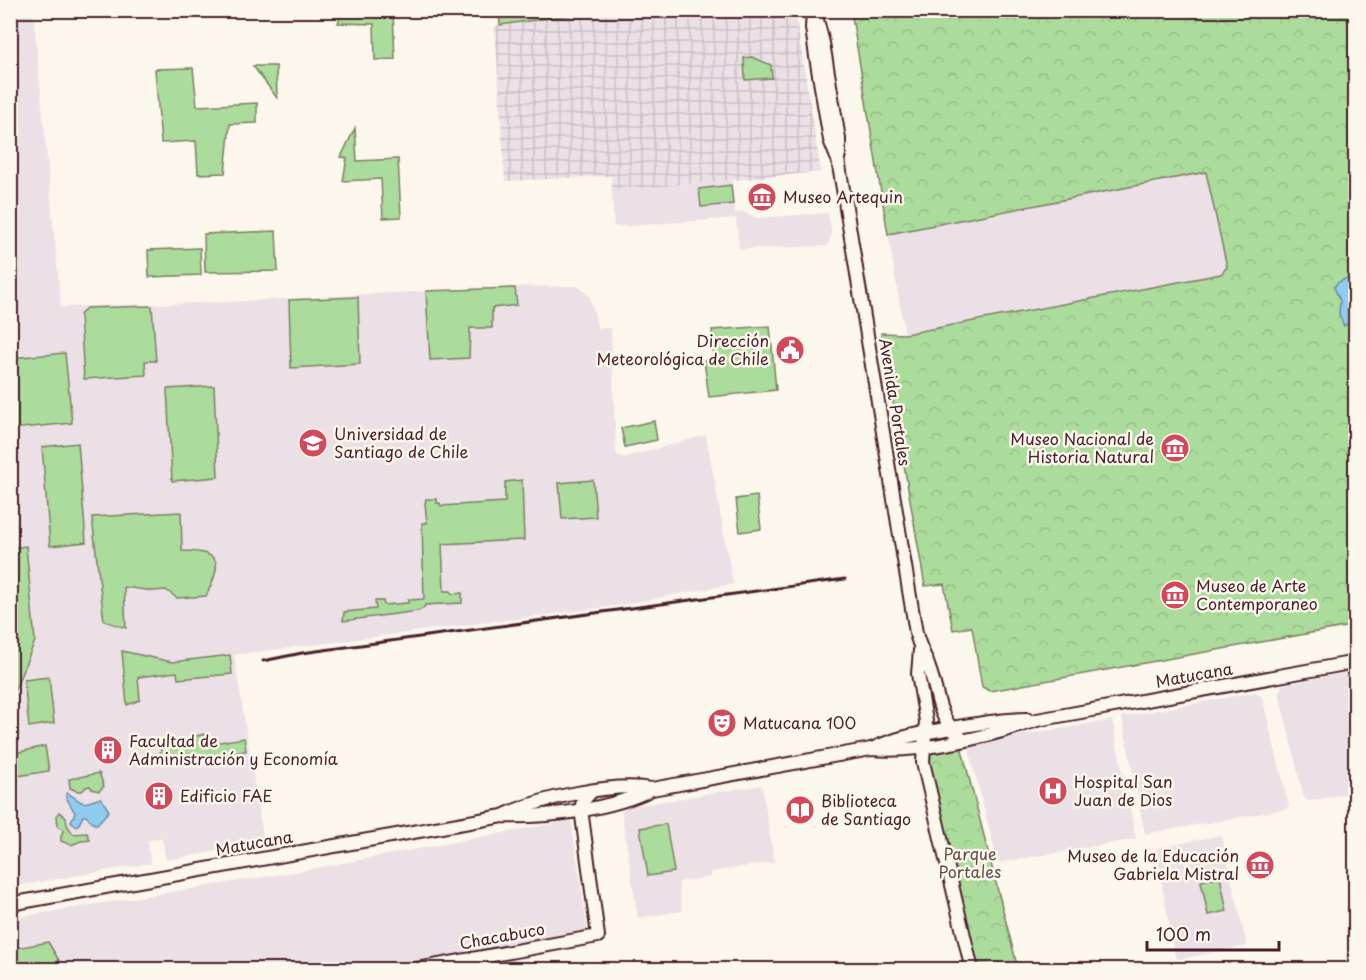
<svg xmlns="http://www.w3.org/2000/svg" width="1366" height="980" font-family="'Playpen Sans',sans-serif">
  <defs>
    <pattern id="industrial-grid" width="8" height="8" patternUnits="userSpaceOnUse" patternTransform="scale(1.5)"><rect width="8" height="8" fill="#ebe0e6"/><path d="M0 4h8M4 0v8" fill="none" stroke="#cbc0c5"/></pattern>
    <pattern id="forest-crowns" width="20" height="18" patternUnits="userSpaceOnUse" patternTransform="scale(1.5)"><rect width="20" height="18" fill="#acdc9c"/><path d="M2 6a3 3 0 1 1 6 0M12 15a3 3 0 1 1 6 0" fill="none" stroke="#96bc87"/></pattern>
  </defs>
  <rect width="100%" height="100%" fill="#fbf7ec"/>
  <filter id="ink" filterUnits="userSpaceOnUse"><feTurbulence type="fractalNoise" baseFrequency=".0167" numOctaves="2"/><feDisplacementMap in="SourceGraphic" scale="12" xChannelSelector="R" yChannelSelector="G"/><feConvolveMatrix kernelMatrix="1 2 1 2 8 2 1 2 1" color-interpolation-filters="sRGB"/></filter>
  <g filter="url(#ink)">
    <g fill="#ebe0e6">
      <polygon points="33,10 61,307 228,302 501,287 578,286 590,297 598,329 611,328 616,452 618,456 626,457 706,435 733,584 615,606 234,655 264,843 166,860 162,838 147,841 151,863 11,887 10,11"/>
      <polygon points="1207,172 1227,268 1221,274 905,334 888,234"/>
      <polygon points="732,180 735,213 744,212 757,218 828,213 832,235 827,246 739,249 736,218 614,227 612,191"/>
      <polygon points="1355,671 1355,792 1309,801 1304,798 1279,693 1282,685"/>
      <polygon points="1255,692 1262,697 1289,806 1286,809 1145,834 1122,717"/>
      <polygon points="1112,720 1136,839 998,863 970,754 971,746 974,743"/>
      <polygon points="762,785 774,862 710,872 710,877 678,882 682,911 638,918 621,808"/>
      <polygon points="571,820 590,946 461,970 11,970 11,918 301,871"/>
      <polygon points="1221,835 1247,946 1179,959 1175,956 1156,852 1157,848"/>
    </g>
    <polygon fill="url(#industrial-grid)" points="601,10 795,11 821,172 612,191 611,176 505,181 495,26"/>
    <g fill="#acdc9c" stroke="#7b7e64" stroke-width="1.5">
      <polygon points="342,11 393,11 395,59 375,60 374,24 338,23"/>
      <polygon points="499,11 499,10 601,11 500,25"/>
      <polygon points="752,57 771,65 772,78 745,80 744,58"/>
      <polygon points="253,66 276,66 277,98"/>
      <polygon points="193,68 197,106 257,103 257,123 230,124 225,173 198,174 196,141 161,143 155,69"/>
      <polygon points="355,128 357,161 398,159 401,217 383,218 381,179 343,181 347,158 341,157"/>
      <polygon points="731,185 733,204 701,207 699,189"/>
      <polygon points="276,231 278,271 205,272 204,234"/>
      <polygon points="200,248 201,275 149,277 148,250"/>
      <polygon points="515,288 517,305 492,308 492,328 470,328 469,358 430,360 426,291"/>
      <polygon points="358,297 360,364 291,368 289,300"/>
      <polygon points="152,306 156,361 145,361 146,375 84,379 80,315 86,308"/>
      <polygon points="770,326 776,390 709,397 704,361 714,360 712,330"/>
      <polygon points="65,353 72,423 12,429 11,358"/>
      <polygon points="214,386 218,477 172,481 167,389"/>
      <polygon points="654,421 657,440 625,447 621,428"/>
      <polygon points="78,443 86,542 50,546 42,447"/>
      <polygon points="522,480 524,540 442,544 444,591 451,591 452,594 462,593 462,603 425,605 424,608 418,611 343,621 344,612 376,609 375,601 383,601 384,605 408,603 408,600 424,599 422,523 427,523 425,503 426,499 437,499 437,503 440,503 441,506 505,502 505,482"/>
      <polygon points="593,480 596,517 562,519 559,483"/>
      <polygon points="757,496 761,529 740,532 736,499"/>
      <path d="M181,512l1,39c41,0 40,12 24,45l-29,2 -11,-8 -13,1 -29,-4 2,41 -22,-7 -12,-104z"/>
      <polygon points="26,546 35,641 11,699 11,548"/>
      <polygon points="122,651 172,662 230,655 232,674 178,679 177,672 138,677 140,700 127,705"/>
      <polygon points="49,677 54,723 29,727 24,680"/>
      <polygon points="205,734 207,744 244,738 246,751 190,760 189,754 163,758 160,757 161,747 191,741 191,737"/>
      <polygon points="45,746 49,771 11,777 11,754"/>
      <polygon points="99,773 104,786 99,791 92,789 90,786 86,787 82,791 77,791 70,788 69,779"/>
      <polygon points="59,812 66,818 67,825 73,834 87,833 90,840 81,841 71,845 61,841 61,836 63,831 62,828 58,827 57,815"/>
      <polygon points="666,824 674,872 648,876 640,828"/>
      <polygon points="1220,877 1227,911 1208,915 1201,881"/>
      <polygon points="48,942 60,962 26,969 11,969 11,949"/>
    </g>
    <g fill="url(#forest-crowns)" stroke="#7b7e64" stroke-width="1.5">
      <polygon points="851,11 1355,11 1355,625 990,691 982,687 972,627 953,630 944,584 925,586 881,333 905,334 1221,274 1227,267 1206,172 888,234"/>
      <polygon points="961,746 1018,969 976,969 924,754"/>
    </g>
    <g fill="#8fcdf0" stroke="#7387a1" stroke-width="1.5">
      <polygon points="1351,276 1355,283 1355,315 1353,317 1356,320 1355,382 1353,372 1355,338 1350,322 1344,326 1339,314 1340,301 1334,287 1337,283"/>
      <path d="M68,793c18,13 13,11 33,5l8,13 -12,13h-3l-8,-8h-3l-4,8 -3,2 -5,-5 4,-8 -9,-16v-3z"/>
    </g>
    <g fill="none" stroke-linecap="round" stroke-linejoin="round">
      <g stroke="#4a1f2b" stroke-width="16">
        <g id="major">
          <path d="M813,10l-1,18 4,29 14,83 8,20 5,29 73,444c3,14 9,22 13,35 12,33 6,47 34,72"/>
          <polyline points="816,16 823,43 839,139 839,155"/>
          <polyline points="920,650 918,674 926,721 923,762 972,970"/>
          <path d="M872,749c27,-13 56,-17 86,-22 23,-4 46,-8 69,-8"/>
          <path d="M505,815c35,-17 109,-33 147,-26"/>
          <path d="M10,904l493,-88c43,2 110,-7 149,-27l219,-40c52,4 117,-12 166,-29l319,-58"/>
          <polyline points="411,970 598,936 581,809 583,801 591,792"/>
        </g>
      </g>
      <use href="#major" stroke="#fbf7ec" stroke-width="12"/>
      <polyline stroke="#4a1f2b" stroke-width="3" points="263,661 302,653 845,579"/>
    </g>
  </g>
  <defs>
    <g id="museum-disc" transform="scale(1.5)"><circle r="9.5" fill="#d1495b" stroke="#fbf7ec"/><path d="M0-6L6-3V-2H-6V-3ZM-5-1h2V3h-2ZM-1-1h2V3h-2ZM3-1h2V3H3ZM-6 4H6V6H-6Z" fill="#fff"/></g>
    <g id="civic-disc" transform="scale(1.5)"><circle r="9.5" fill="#d1495b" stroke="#fbf7ec"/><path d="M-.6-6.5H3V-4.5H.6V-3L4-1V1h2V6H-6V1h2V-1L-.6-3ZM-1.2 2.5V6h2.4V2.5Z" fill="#fff"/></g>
    <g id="university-disc" transform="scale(1.5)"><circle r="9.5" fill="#d1495b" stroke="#fbf7ec"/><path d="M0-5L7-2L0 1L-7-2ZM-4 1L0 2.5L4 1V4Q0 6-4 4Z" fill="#fff"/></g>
    <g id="theatre-disc" transform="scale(1.5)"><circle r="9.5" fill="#d1495b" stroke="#fbf7ec"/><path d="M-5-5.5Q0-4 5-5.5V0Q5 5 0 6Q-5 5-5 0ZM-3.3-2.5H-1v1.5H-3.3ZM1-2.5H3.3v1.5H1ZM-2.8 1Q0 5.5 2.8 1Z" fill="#fff"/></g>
    <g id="building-disc" transform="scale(1.5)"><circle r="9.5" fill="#d1495b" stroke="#fbf7ec"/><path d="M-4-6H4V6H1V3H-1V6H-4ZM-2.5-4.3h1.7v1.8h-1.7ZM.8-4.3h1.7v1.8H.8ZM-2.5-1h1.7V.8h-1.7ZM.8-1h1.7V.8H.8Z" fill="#fff"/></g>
    <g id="hospital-disc" transform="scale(1.5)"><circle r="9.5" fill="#d1495b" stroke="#fbf7ec"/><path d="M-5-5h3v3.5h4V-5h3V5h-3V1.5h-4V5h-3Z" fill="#fff"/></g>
    <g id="library-disc" transform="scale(1.5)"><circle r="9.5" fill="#d1495b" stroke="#fbf7ec"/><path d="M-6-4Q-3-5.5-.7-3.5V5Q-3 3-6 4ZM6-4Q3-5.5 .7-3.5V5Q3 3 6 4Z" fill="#fff"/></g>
  </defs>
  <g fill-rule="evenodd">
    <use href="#museum-disc" x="762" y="197"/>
    <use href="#civic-disc" x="790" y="350"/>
    <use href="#university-disc" x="313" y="443"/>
    <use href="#museum-disc" x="1175" y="448"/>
    <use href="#museum-disc" x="1175" y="595"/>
    <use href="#theatre-disc" x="722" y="723"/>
    <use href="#building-disc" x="108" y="750"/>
    <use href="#hospital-disc" x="1053" y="791"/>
    <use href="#building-disc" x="159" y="796"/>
    <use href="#library-disc" x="800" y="810"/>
    <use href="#museum-disc" x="1260" y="865"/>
  </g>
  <g text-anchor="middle" stroke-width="5" stroke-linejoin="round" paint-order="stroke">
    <g font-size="16" fill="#4a1f2b" stroke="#fbf7ec" text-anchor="start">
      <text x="783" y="203">Museo Artequin</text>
      <text x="769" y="347" text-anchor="end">Dirección<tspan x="769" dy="18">Meteorológica de Chile</tspan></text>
      <text x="334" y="440">Universidad de<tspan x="334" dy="18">Santiago de Chile</tspan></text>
      <text x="1154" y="445" text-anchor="end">Museo Nacional de<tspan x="1154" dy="18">Historia Natural</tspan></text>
      <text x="1196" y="592">Museo de Arte<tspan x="1196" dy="18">Contemporaneo</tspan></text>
      <text x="743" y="729">Matucana 100</text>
      <text x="129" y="747">Facultad de<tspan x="129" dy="18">Administración y Economía</tspan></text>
      <text x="1074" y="788">Hospital San<tspan x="1074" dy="18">Juan de Dios</tspan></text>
      <text x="180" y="802">Edificio FAE</text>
      <text x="821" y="807">Biblioteca<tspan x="821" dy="18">de Santiago</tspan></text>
      <text x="1239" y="862" text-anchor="end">Museo de la Educación<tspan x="1239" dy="18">Gabriela Mistral</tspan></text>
    </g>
    <g font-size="16" fill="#4a1f2b" stroke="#fbf7ec">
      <text transform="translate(895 402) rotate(81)" y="6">Avenida Portales</text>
      <text transform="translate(1194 675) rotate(-10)" y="6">Matucana</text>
      <text transform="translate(254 843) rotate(-10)" y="6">Matucana</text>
      <text transform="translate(502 936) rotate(-10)" y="6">Chacabuco</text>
    </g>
    <g font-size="16" fill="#624e47" stroke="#fbf7ec">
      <text x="970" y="860">Parque<tspan x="970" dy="18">Portales</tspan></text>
    </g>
  </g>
  <rect width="1366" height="980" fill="none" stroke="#fbf7ec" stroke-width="36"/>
  <rect x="18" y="18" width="1330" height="944" fill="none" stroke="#4a1f2b" stroke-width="2" filter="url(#ink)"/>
  <path d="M1147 941v9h132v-9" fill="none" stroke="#4a1f2b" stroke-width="3"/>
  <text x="1156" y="941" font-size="18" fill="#4a1f2b" stroke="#fbf7ec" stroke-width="4.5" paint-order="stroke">100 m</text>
</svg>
